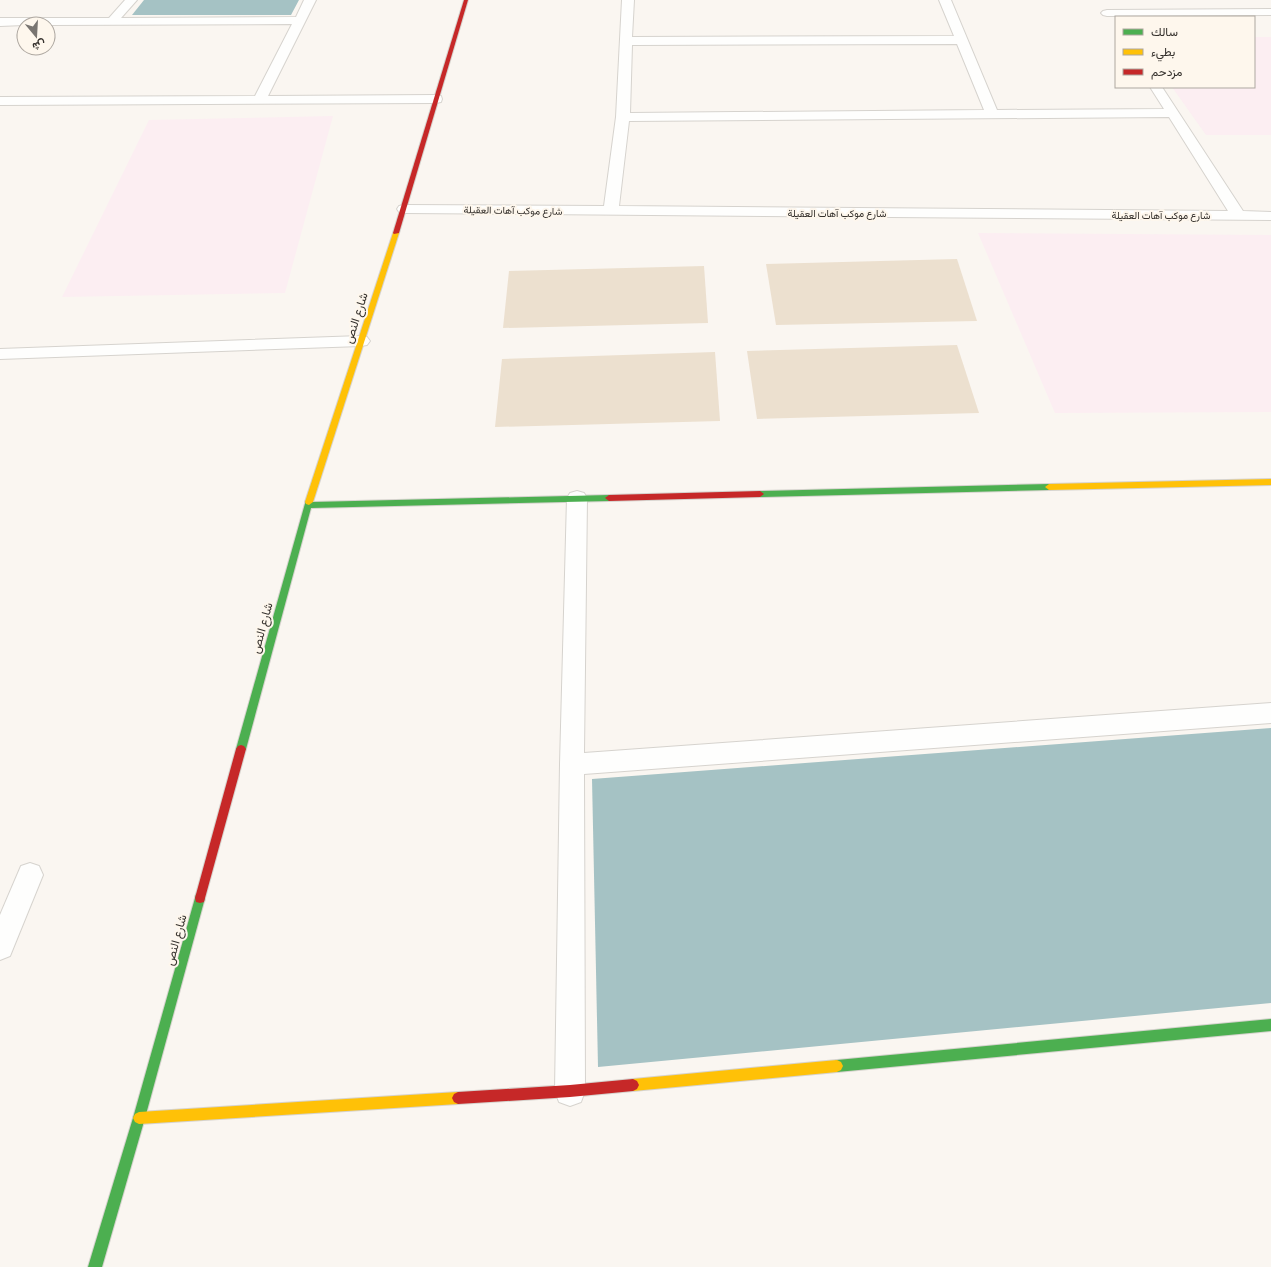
<svg xmlns="http://www.w3.org/2000/svg" width="1271" height="1267" font-family="'Exo 2',Vazirmatn,sans-serif">
  <rect width="100%" height="100%" fill="#faf6f1"/>
  <g fill="#fceef2">
    <polygon points="1254,37 1271,37 1271,135 1206,135 1172,87 1254,87"/>
    <polygon points="333,116 285,293 62,297 149,120"/>
    <polygon points="978,233 1271,235 1271,412 1055,413"/>
  </g>
  <g fill="#ece0cf">
    <polygon points="957,259 977,321 776,325 766,264"/>
    <polygon points="704,266 708,323 503,328 509,271"/>
    <polygon points="957,345 979,413 757,419 747,351"/>
    <polygon points="715,352 720,421 495,427 502,359"/>
  </g>
  <g fill="#a5c2c4">
    <polygon points="144,0 299,0 291,15 132,15"/>
    <polygon points="1271,728 1271,1003 598,1067 592,779"/>
  </g>
  <g fill="none" stroke-linecap="round" stroke-linejoin="round">
    <g stroke="#d6d3ce" stroke-width="2">
      <polygon id="lane" points="30,863 39,866 43,875 10,956 0,960 0,915 21,866"/>
    </g>
    <g stroke="#d6d3ce" stroke-width="2">
      <g id="street">
        <polygon points="125,0 137,0 121,18 296,17 304,0 316,0 268,96 436,95 441,96 442,99 441,102 436,103 0,105 0,97 255,96 292,24 48,25 24,24 24,25 0,26 0,18 109,18"/>
        <path d="M622,0h12l-2,37 322,-1 -15,-36h12l46,110 167,-1 -14,-22h12l81,124 28,1v8l-867,-7 -5,-1 -2,-3 2,-3 5,-1 200,1 12,-89zM957,44l27,66 -354,3 2,-68zM1169,117l59,94 -609,-5 10,-85z"/>
        <polygon points="1271,9 1271,15 1107,16 1103,15 1101,13 1103,11 1107,10"/>
        <polygon points="361,336 367,337 370,341 367,345 361,346 0,359 0,349"/>
        <polygon points="577,491 584,493 587,498 584,753 1271,703 1271,723 584,774 585,1091 581,1102 570,1106 559,1102 555,1091 560,764 567,498 570,493"/>
      </g>
    </g>
    <g stroke="#d6d3ce" stroke-width="2">
      <g id="fast">
        <polygon points="1049,484 1053,487 1049,490 760,497 756,494 760,491"/>
        <polygon points="609,495 613,498 609,501 311,508 246,749 244,752 241,753 238,752 236,749 306,500 312,500 313,502"/>
        <polygon points="200,893 204,894 205,898 145,1118 102,1267 88,1267 133,1118 195,898 196,894"/>
        <polygon points="1271,1019 1271,1031 837,1072 833,1070 831,1066 833,1062 837,1060"/>
      </g>
    </g>
    <g stroke="#d6d3ce" stroke-width="2">
      <g id="slow">
        <polygon points="396,231 399,233 313,502 309,505 306,504 305,502 393,233"/>
        <polygon points="1271,479 1271,485 1049,490 1045,487 1049,484"/>
        <polygon points="837,1060 841,1062 843,1066 841,1070 837,1072 633,1091 629,1089 627,1085 629,1081 633,1079"/>
        <polygon points="458,1092 462,1094 464,1098 462,1102 458,1104 139,1124 135,1122 133,1118 135,1114 139,1112"/>
      </g>
    </g>
    <g stroke="#d6d3ce" stroke-width="2">
      <g id="jam">
        <polygon points="464,0 468,0 399,233 394,234 393,233"/>
        <polygon points="760,491 764,494 760,497 609,501 605,498 609,495"/>
        <polygon points="241,745 244,746 246,749 205,898 204,902 200,903 196,902 195,898 236,749 238,746"/>
        <polygon points="633,1079 637,1081 639,1085 637,1089 633,1091 570,1097 458,1104 454,1102 452,1098 454,1094 458,1092 570,1085"/>
      </g>
    </g>
    <use href="#lane" fill="#fefefd" fill-rule="evenodd"/>
    <use href="#street" fill="#fefefd" fill-rule="evenodd"/>
    <use href="#fast" fill="#4caf50" fill-rule="evenodd"/>
    <use href="#slow" fill="#ffc107" fill-rule="evenodd"/>
    <use href="#jam" fill="#c62828" fill-rule="evenodd"/>
  </g>
  <g text-anchor="middle" stroke-width="4" stroke-linejoin="round" paint-order="stroke">
    <g font-size="10" fill="#34302c" stroke="#fef7ed">
      <text transform="translate(513 210) rotate(1)" y="4">شارع موكب آهات العقيلة</text>
      <text x="837" y="217">شارع موكب آهات العقيلة</text>
      <text x="1161" y="219">شارع موكب آهات العقيلة</text>
    </g>
    <g font-size="12" fill="#34302c" stroke="#fef7ed">
      <text transform="translate(356 318) rotate(-72)" y="4">شارع النص</text>
      <text transform="translate(262 628) rotate(-75)" y="4">شارع النص</text>
      <text transform="translate(176 940) rotate(-75)" y="4">شارع النص</text>
    </g>
  </g>
  <rect x="1115" y="16" width="140" height="72" fill="#fef7ed" stroke="#ada7a0"/>
  <rect x="1123" y="29" width="20" height="6" fill="#4caf50" stroke="#ada7a0"/>
  <text x="1151" y="36" font-size="12" fill="#34302c">سالك</text>
  <rect x="1123" y="49" width="20" height="6" fill="#ffc107" stroke="#ada7a0"/>
  <text x="1151" y="56" font-size="12" fill="#34302c">بطيء</text>
  <rect x="1123" y="69" width="20" height="6" fill="#c62828" stroke="#ada7a0"/>
  <text x="1151" y="76" font-size="12" fill="#34302c">مزدحم</text>
  <g transform="translate(36 36) rotate(162)"><circle r="19" fill="#fef7ed" stroke="#ada7a0"/>
  <path d="M0-3L7 15L0 10L-7 15Z" fill="#797571"/>
  <text y="-6" font-size="11" font-weight="bold" text-anchor="middle" fill="#34302c">ش</text>
  </g>
</svg>
